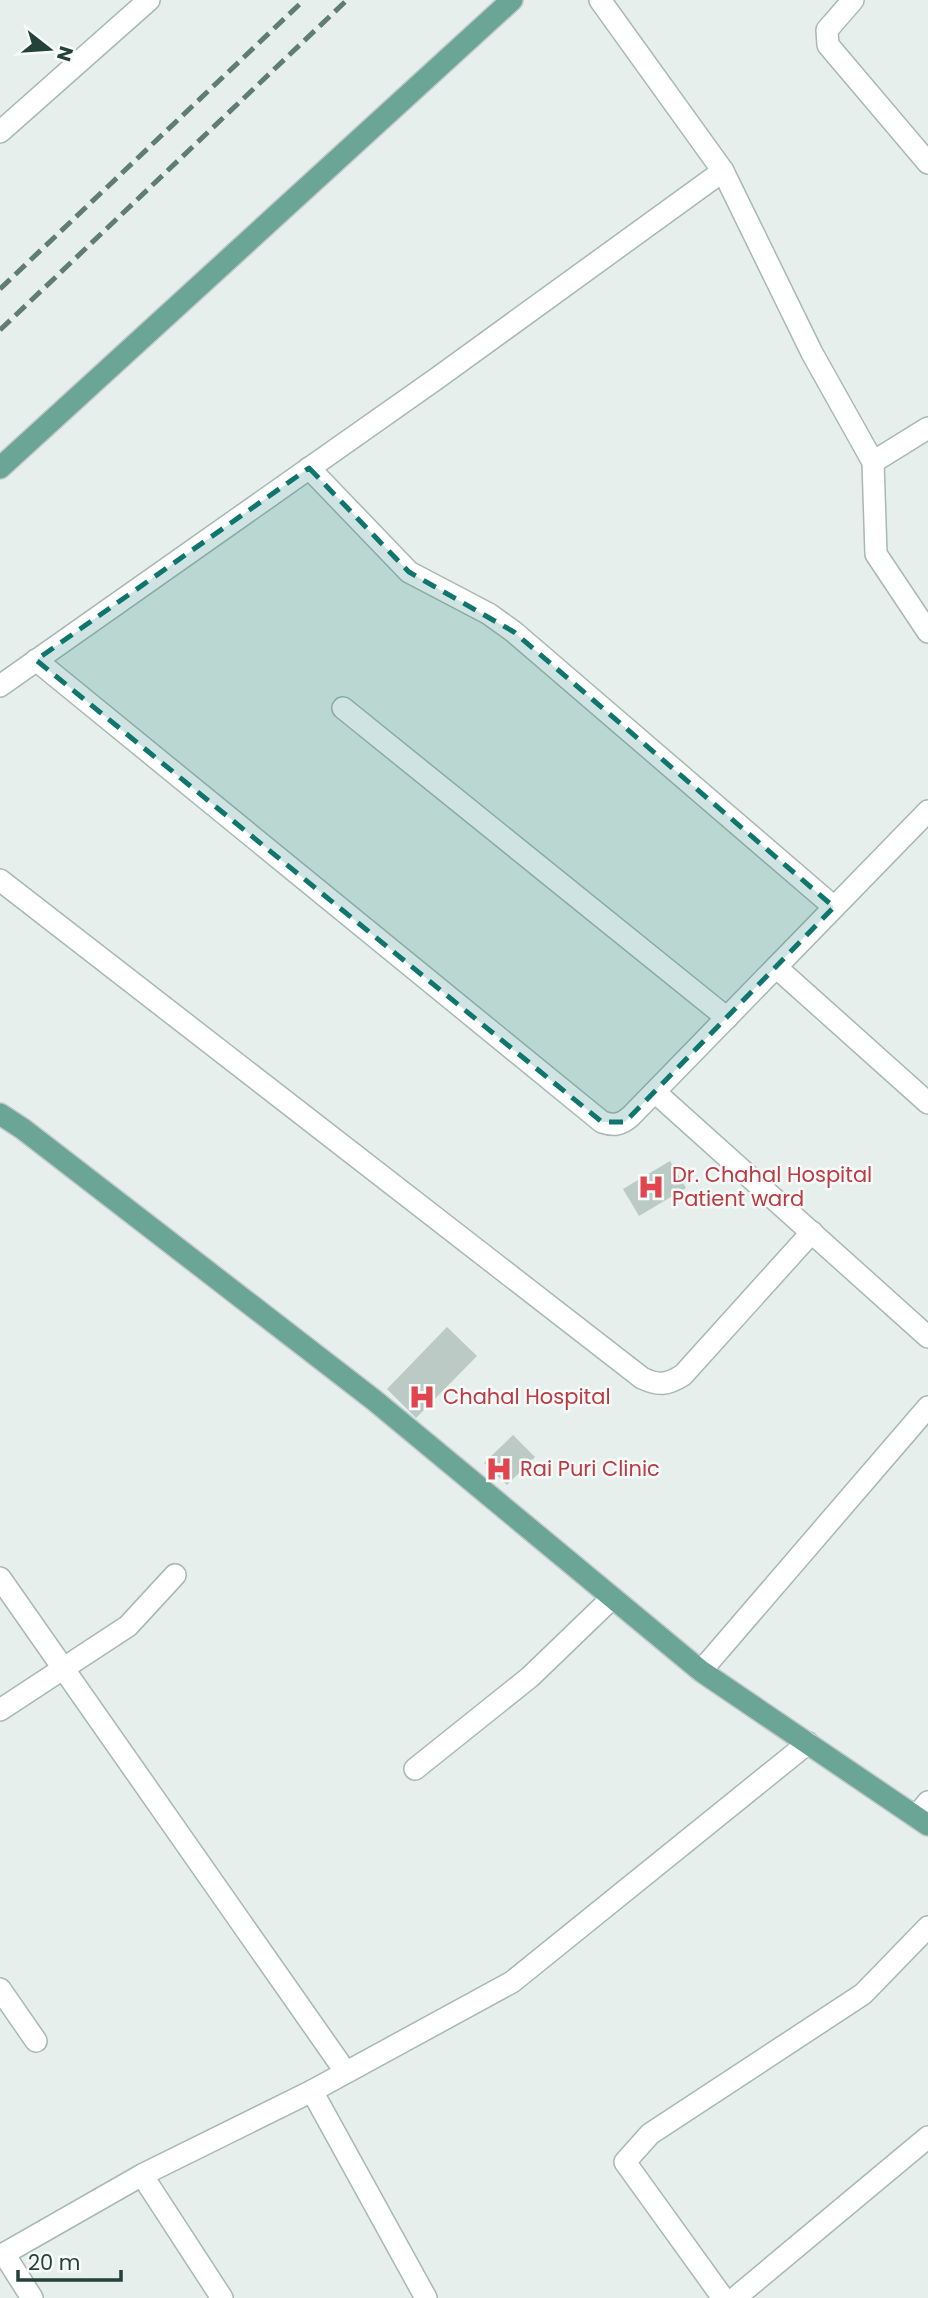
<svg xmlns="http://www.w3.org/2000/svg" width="928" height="2298" font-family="Poppins,sans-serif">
  <rect width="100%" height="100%" fill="#e6efeb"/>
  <g fill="#bbcac4">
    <polygon points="670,1161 686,1188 639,1216 623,1189"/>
    <polygon points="447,1327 477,1356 416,1418 387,1389"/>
    <polygon points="513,1435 535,1457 507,1485 484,1463"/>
  </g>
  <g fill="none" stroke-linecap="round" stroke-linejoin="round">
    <g stroke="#a8b8b2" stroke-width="24">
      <g id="minor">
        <polyline points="600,0 723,171 812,353 873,462 876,554 928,632"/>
        <polyline points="853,0 827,30 828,45 928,163"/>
        <polyline points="0,132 149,0"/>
        <polyline points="873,462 928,428"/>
        <polyline points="309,468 409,572 489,614 514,632 834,907"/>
        <path d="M36,660l566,462c12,4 19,3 29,-6l297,-305"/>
        <polyline points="0,686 436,379 723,171"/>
        <polyline points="343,708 727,1018"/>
        <path d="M0,880l642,498c17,8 25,7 41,-3l129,-143"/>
        <polyline points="776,967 928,1103"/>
        <polyline points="655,1092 928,1337"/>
        <polyline points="0,1578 345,2071"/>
        <polyline points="701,1671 928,1407"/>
        <polyline points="0,1710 128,1626 175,1575"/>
        <polyline points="415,1769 530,1677 612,1598"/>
        <polyline points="916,1817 928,1802"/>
        <polyline points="0,1989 36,2041"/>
        <polyline points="312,2091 426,2298"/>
        <polyline points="142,2175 222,2298"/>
        <polyline points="4,2254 32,2298"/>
        <polyline points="0,2256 142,2175 312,2091 512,1982 808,1743"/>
        <polyline points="723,2298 625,2162 650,2134 863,1994 928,1927"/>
        <polyline points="735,2298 928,2137"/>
      </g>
    </g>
    <g stroke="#c2cac8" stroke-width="24">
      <g id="major">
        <polyline points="0,468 512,0"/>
        <polyline points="0,1114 23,1129 374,1400 701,1671 928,1825"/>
      </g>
    </g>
    <use href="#minor" stroke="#fff" stroke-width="21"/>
    <use href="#major" stroke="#6aa596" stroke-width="21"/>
    <g stroke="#5f7d75" stroke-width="5" stroke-dasharray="14 7" stroke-linecap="butt">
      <polyline points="0,289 304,0"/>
      <polyline points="0,330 347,0"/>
    </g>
  </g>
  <path fill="#0f766e" fill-opacity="0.2" stroke="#0f766e" stroke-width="5" stroke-dasharray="14 9" stroke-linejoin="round" d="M309,468l100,104 105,60 320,275 -209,215h-23l-566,-462z"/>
  <defs>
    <g id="hospital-bare" transform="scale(2.1)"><path d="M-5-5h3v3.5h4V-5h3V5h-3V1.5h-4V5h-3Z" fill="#e0444e" stroke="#f7fbf9" stroke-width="2.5" paint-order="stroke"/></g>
  </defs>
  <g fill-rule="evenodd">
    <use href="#hospital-bare" x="651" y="1187"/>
    <use href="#hospital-bare" x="422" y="1397"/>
    <use href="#hospital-bare" x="499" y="1469"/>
  </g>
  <g text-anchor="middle" stroke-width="5" stroke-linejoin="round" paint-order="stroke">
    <g font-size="21" fill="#be3a42" stroke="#f7fbf9" text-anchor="start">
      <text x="672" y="1182">Dr. Chahal Hospital<tspan x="672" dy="24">Patient ward</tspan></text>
      <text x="443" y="1404">Chahal Hospital</text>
      <text x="520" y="1476">Rai Puri Clinic</text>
    </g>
  </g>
  <g transform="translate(49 49) rotate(107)" stroke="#f7fbf9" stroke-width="5" paint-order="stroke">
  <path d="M0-5L12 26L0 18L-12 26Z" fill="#24423a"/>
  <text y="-10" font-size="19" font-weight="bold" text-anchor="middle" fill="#24423a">N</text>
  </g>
  <path d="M18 2270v10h103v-10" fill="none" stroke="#24423a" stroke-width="3.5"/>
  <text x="28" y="2270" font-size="21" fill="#24423a" stroke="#f7fbf9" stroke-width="5" paint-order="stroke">20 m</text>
</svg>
